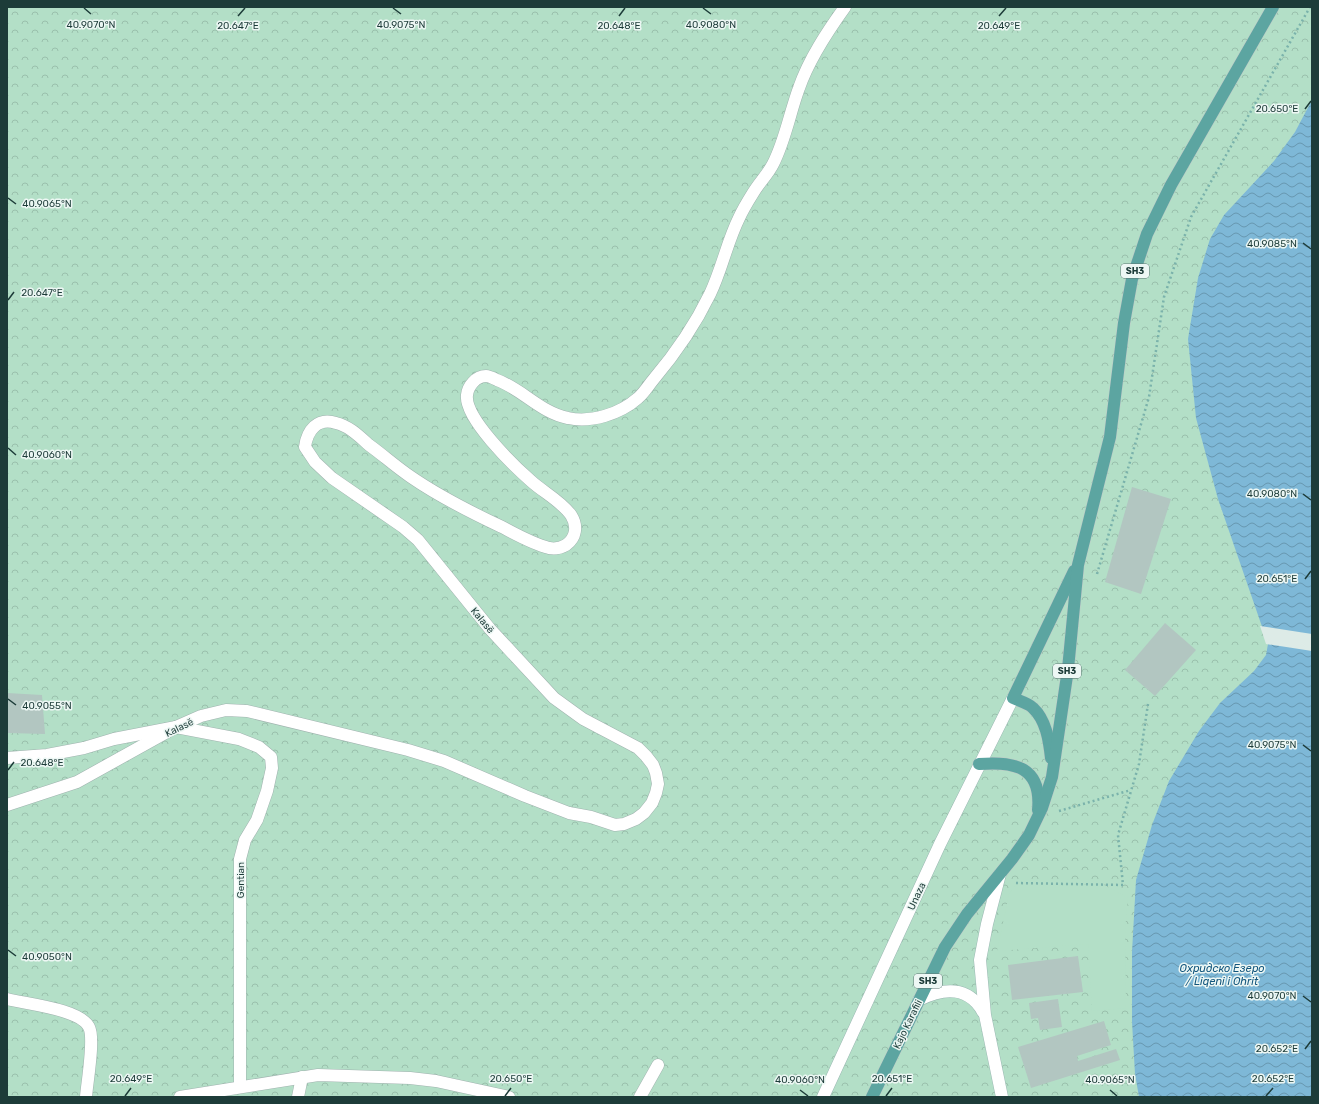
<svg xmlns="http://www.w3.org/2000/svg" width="1319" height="1104" font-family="Rubik,sans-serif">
  <defs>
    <pattern id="forest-crowns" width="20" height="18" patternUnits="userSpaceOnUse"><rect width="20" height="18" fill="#b3dfc7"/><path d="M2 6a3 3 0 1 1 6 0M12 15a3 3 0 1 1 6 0" fill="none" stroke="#9ac0ac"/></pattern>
    <pattern id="water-waves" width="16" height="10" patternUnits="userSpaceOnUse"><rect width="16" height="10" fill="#7eb8d7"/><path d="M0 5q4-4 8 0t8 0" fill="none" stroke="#6797af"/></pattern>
  </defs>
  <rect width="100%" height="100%" fill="#ddebe7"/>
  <rect fill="url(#forest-crowns)" x="7" y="7" width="1305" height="1090"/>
  <polygon fill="#b3dfc7" points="1017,883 1104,885 1128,898 1125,930 1126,1008 1092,1011 1088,944 997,951 1009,894"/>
  <polygon fill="url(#water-waves)" points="1312,100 1312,1097 1139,1097 1135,1074 1132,1022 1132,952 1136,880 1152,825 1169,781 1199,731 1220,703 1254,671 1266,655 1268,644 1218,499 1196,418 1188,339 1198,278 1210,239 1224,215 1274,161 1295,132"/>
  <polygon fill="#ddebe7" points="1260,626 1312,634 1312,651 1266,644"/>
  <g fill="#b2c6c1">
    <polygon points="1132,487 1171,499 1141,594 1105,582"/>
    <polygon points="1165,623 1196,650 1155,696 1125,670"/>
    <polygon points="7,693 42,695 45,734 7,733"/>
    <polygon points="1078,956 1083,992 1012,1000 1008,965"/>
    <polygon points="1058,999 1062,1027 1040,1030 1038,1018 1031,1019 1029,1003"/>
    <polygon points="1104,1021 1111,1045 1077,1056 1078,1061 1116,1049 1120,1060 1031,1088 1018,1047"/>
  </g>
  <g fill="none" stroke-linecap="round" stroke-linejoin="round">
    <g stroke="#a0b3af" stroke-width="13">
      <g id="minor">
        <polyline points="7,758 47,755 84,748 114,739 176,727 239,739 259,747 271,757 272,768 267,791 257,820 245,840 240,859 240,1087"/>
        <path d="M7,805l70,-23 99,-55 25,-11 25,-6 21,1 161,39 36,11 81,35 44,17 22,4 24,8 9,-1 12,-5 8,-6 8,-10 4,-10 2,-9 -2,-11 -3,-8 -7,-9 -8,-8 -55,-29 -29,-21 -64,-69 -72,-89 -15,-13 -71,-49 -17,-16 -10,-15c2,-16 12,-30 31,-24 13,3 23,13 33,22 14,10 27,22 42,32 29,20 59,35 91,50 15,8 31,17 47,21 6,1 12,0 17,-3 10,-7 12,-19 5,-30 -10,-14 -28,-23 -40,-34 -17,-15 -67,-63 -64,-86 1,-9 9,-19 19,-19 3,0 7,2 11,4 25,9 44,33 71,38 23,5 52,-4 70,-20 6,-5 10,-12 15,-18 22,-26 42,-55 57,-86 12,-25 17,-52 29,-76 4,-9 9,-17 14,-25 6,-10 15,-19 20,-29 12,-23 17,-52 26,-76 10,-29 28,-56 46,-81"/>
        <path d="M7,999c19,5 73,10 82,28 6,11 -2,56 -3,70"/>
        <polyline points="180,1097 318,1075 410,1078 436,1081 509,1097"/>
        <polyline points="298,1097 302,1077"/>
        <polyline points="640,1097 658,1065"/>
      </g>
    </g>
    <g stroke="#9bb8b3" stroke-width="13">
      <g id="secondary">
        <polyline points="1000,874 987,924 980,960 985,1015 1002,1097"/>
        <path d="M919,1000c24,-12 49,-15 64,12"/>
        <polyline points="823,1097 940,844 1013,698"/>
      </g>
    </g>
    <g stroke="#c0c8c8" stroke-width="13">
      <g id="primary">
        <path d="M1051,758c-2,-18 -5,-38 -18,-50 -5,-5 -14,-7 -20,-10l61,-127"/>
        <path d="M979,764c36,-3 63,3 59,46"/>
        <polyline points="872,1097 945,947 967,914 1012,859 1029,835 1042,808 1052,777 1068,669 1078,565 1110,437 1124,323 1132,279 1147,234 1171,185 1273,7"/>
      </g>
    </g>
    <g stroke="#7ab2ab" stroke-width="2.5" stroke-dasharray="2 3" stroke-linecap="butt">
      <polyline points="1097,574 1149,397 1164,297 1191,217 1310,7"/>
      <polyline points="1059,811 1131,790"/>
      <polyline points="1016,883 1123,885 1118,835 1139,764 1148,704"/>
    </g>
    <use href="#minor" stroke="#fff" stroke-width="12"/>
    <use href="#secondary" stroke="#fff" stroke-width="12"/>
    <use href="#primary" stroke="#5ca5a1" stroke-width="12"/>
  </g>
  <path fill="none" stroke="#1d3c39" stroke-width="1.5" d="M84,8l7,6M393,8l8,6M703,8l8,6M238,16l7,-8M619,16l6,-8M999,16l7,-8M1305,109l6,-8M8,198l8,6M1303,243l8,6M8,300l6,-8M8,448l8,7M1303,494l8,6M1305,579l6,-8M8,699l8,6M1303,745l8,6M8,770l6,-8M8,950l8,6M1303,996l8,6M1305,1049l6,-8M800,1090l8,6M1110,1090l7,6M125,1096l6,-8M505,1096l6,-8M886,1096l6,-8M1266,1096l7,-8"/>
  <g text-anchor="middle" stroke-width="3" stroke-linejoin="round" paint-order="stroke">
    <g fill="#edf7f4" stroke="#5b7471" stroke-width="1">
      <rect x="1121" y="264" width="28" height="14" rx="3"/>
      <rect x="1053" y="664" width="28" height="14" rx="3"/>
      <rect x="914" y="974" width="28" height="14" rx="3"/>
    </g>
    <g font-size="9" font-weight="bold" fill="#1d3c39">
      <text x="1135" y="274">SH3</text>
      <text x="1067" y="674">SH3</text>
      <text x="928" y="984">SH3</text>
    </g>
    <g font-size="10" fill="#1d3c39" stroke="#edf7f4">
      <text transform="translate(483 620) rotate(50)" y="4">Kalasë</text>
      <text transform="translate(179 727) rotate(-26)" y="4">Kalasë</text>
      <text transform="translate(240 880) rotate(-90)" y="4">Gentian</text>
      <text transform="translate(916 896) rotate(-65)" y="4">Unaza</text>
      <text transform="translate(907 1024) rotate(-64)" y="4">Kajo Karafili</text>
    </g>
    <g font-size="11" font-style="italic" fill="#12567d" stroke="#edf7f4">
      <text x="1222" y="972">Охридско Езеро<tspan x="1222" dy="13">/ Liqeni i Ohrit</tspan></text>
    </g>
  </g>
  <g font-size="10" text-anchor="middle" fill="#1d3c39" stroke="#edf7f4" stroke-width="3" stroke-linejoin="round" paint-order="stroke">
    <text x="91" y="28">40.9070°N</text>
    <text x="401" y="28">40.9075°N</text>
    <text x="711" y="28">40.9080°N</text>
    <text x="238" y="29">20.647°E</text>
    <text x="619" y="29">20.648°E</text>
    <text x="999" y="29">20.649°E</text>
    <text x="1277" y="112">20.650°E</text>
    <text x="47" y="207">40.9065°N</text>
    <text x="1272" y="247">40.9085°N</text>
    <text x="42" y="296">20.647°E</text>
    <text x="47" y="458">40.9060°N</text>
    <text x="1272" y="497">40.9080°N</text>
    <text x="1277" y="582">20.651°E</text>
    <text x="47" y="709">40.9055°N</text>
    <text x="1272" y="748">40.9075°N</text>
    <text x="42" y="766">20.648°E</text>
    <text x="47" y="960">40.9050°N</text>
    <text x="1272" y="999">40.9070°N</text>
    <text x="1277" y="1052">20.652°E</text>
    <text x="131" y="1082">20.649°E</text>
    <text x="511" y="1082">20.650°E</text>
    <text x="892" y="1082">20.651°E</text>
    <text x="1273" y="1082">20.652°E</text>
    <text x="800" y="1083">40.9060°N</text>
    <text x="1110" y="1083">40.9065°N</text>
  </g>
  <rect width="1319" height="1104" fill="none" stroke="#1d3c39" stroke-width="16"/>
</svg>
